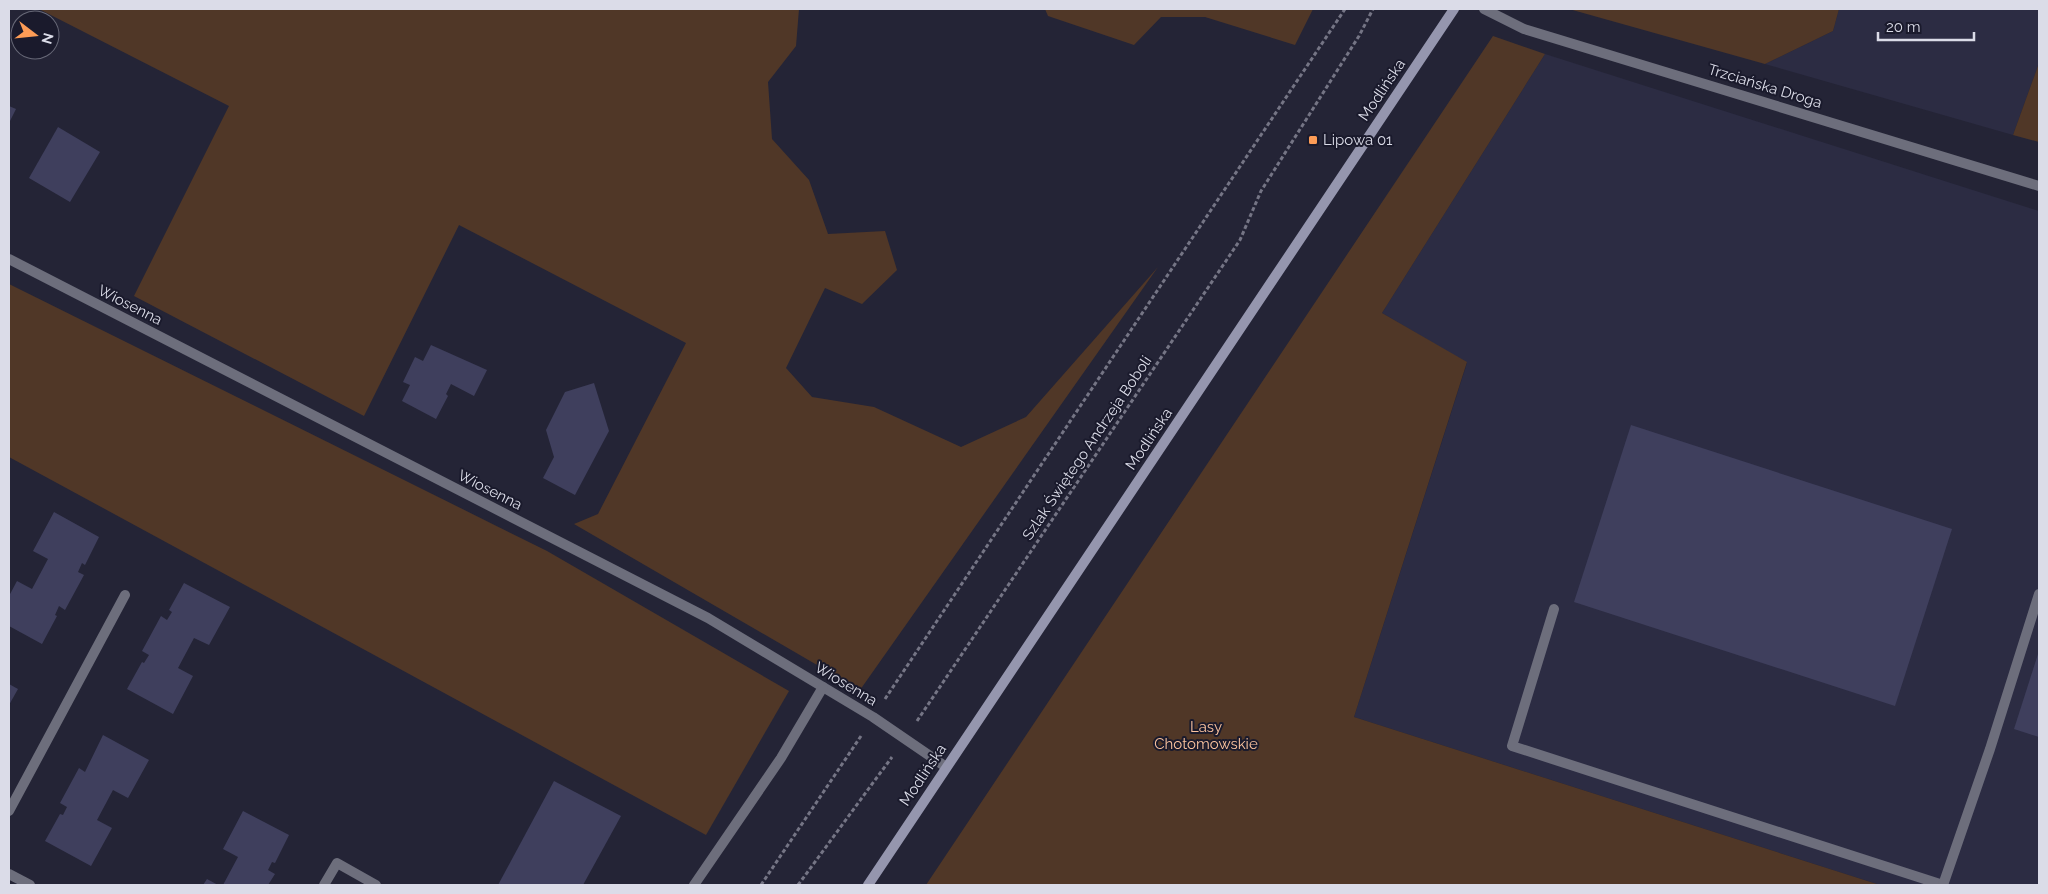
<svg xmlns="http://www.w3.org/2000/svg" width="2048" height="894" font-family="Raleway,sans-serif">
  <rect width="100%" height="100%" fill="#242436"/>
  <g fill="#2c2c43">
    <polygon points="1839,9 2039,9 2039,63 2013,135 1765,64 1833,31"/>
    <polygon points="1545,54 2039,211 2039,885 1880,885 1354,717 1467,363 1382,313"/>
  </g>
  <g fill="#503727">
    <polygon points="39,9 799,9 796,46 768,82 772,139 809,180 828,234 885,231 897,270 862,304 825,288 786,368 812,397 874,407 961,447 1026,417 1158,267 860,690 574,524 598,514 686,343 459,225 364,416 134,296 229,106"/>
    <polygon points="1045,9 1313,9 1295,45 1205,17 1161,17 1134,45 1048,16"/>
    <polygon points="1569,9 1839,9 1833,31 1765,64"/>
    <polygon points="1493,36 1545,54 1382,313 1467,362 1354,717 1880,885 926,885"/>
    <polygon points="2039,63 2039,142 2013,135"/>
    <polygon points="9,284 547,551 789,691 706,835 9,457"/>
  </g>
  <g fill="#3f3f5d">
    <polygon points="9,106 16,109 9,123"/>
    <polygon points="58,127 100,152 70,202 29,178"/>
    <polygon points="431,345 487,370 474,396 451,384 446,394 448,396 436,419 402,401 410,385 403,382 415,357 423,361"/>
    <polygon points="594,383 609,431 575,495 543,478 554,457 546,430 565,392"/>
    <polygon points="1631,425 1952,529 1895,706 1574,602"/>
    <polygon points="54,512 99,537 85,565 82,563 78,572 84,575 65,610 59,606 55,615 57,616 42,644 9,626 9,596 17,581 32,589 48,559 33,551"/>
    <polygon points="184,583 230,607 209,645 194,638 178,668 193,676 173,714 127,689 142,662 144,663 149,655 142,651 161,616 167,620 172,612 169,610"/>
    <polygon points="2039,651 2039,737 2014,729"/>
    <polygon points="9,684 18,689 9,705"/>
    <polygon points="103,735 149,760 128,798 113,790 97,820 112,828 91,866 45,841 60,814 63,815 67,807 60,803 79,768 85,772"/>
    <polygon points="554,781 621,816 583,885 498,885"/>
    <polygon points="243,811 289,835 275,863 272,862 268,870 275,874 268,885 223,885 238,857 223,849"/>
    <polygon points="207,879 218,885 203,885"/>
  </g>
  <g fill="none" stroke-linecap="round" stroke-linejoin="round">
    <g stroke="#757585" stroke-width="3" stroke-dasharray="4 2.5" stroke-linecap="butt">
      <polyline points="885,699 1345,9"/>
      <polyline points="917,721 1240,240 1261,191 1359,36 1373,9"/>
      <polyline points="761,885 861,736"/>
      <polyline points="798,885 892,757"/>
    </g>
    <g stroke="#6d6e7c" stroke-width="10">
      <polyline points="1554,609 1512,746 1943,885"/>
      <polyline points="9,811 125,595"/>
      <polyline points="1943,885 1990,749 2039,594"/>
    </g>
    <g stroke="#6d6e7c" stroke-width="10">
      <polyline points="1484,9 1524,29 2039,186"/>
      <polyline points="9,259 708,618 873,717 946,767"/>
      <polyline points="9,874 30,885"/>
      <polyline points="324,885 337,863 376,885"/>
      <polyline points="694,885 781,758 823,687"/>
    </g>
    <polyline stroke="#9596ae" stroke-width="10" points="868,885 1454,9"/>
  </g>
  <rect fill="#fd9c56" stroke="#1a1a2c" stroke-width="2" x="1308" y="135" width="10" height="10" rx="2.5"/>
  <g text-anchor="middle" stroke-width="4" stroke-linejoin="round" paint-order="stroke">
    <g font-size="15" fill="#dbdce8" stroke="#1a1a2c">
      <text transform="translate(1765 86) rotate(17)" y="5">Trzciańska Droga</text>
      <text transform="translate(1382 90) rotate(-56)" y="5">Modlińska</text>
      <text transform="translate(130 305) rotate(27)" y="5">Wiosenna</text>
      <text transform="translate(1149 439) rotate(-56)" y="5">Modlińska</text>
      <text transform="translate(1087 448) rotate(-56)" y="5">Szlak Świętego Andrzeja Boboli</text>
      <text transform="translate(490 490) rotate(27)" y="5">Wiosenna</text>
      <text transform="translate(846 684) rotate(31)" y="5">Wiosenna</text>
      <text transform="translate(923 775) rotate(-56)" y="5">Modlińska</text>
    </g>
    <g font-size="15" fill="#dbdce8" stroke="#1a1a2c" text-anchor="start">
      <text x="1323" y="145">Lipowa 01</text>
    </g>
    <g font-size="15" fill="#fbc39e" stroke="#1a1a2c">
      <text x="1206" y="732">Lasy<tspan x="1206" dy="17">Chotomowskie</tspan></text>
    </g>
  </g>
  <rect width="2048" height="894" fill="none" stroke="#dbdce8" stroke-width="20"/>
  <g transform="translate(35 35) rotate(106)"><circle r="24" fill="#1a1a2c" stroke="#676877"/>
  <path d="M0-4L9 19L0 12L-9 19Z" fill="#fd9c56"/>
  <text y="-8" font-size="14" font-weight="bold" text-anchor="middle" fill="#dbdce8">N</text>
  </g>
  <path d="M1878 32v8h96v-8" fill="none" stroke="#dbdce8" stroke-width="2.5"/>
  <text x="1886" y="32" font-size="15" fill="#dbdce8" stroke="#1a1a2c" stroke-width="4" paint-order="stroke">20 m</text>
</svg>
